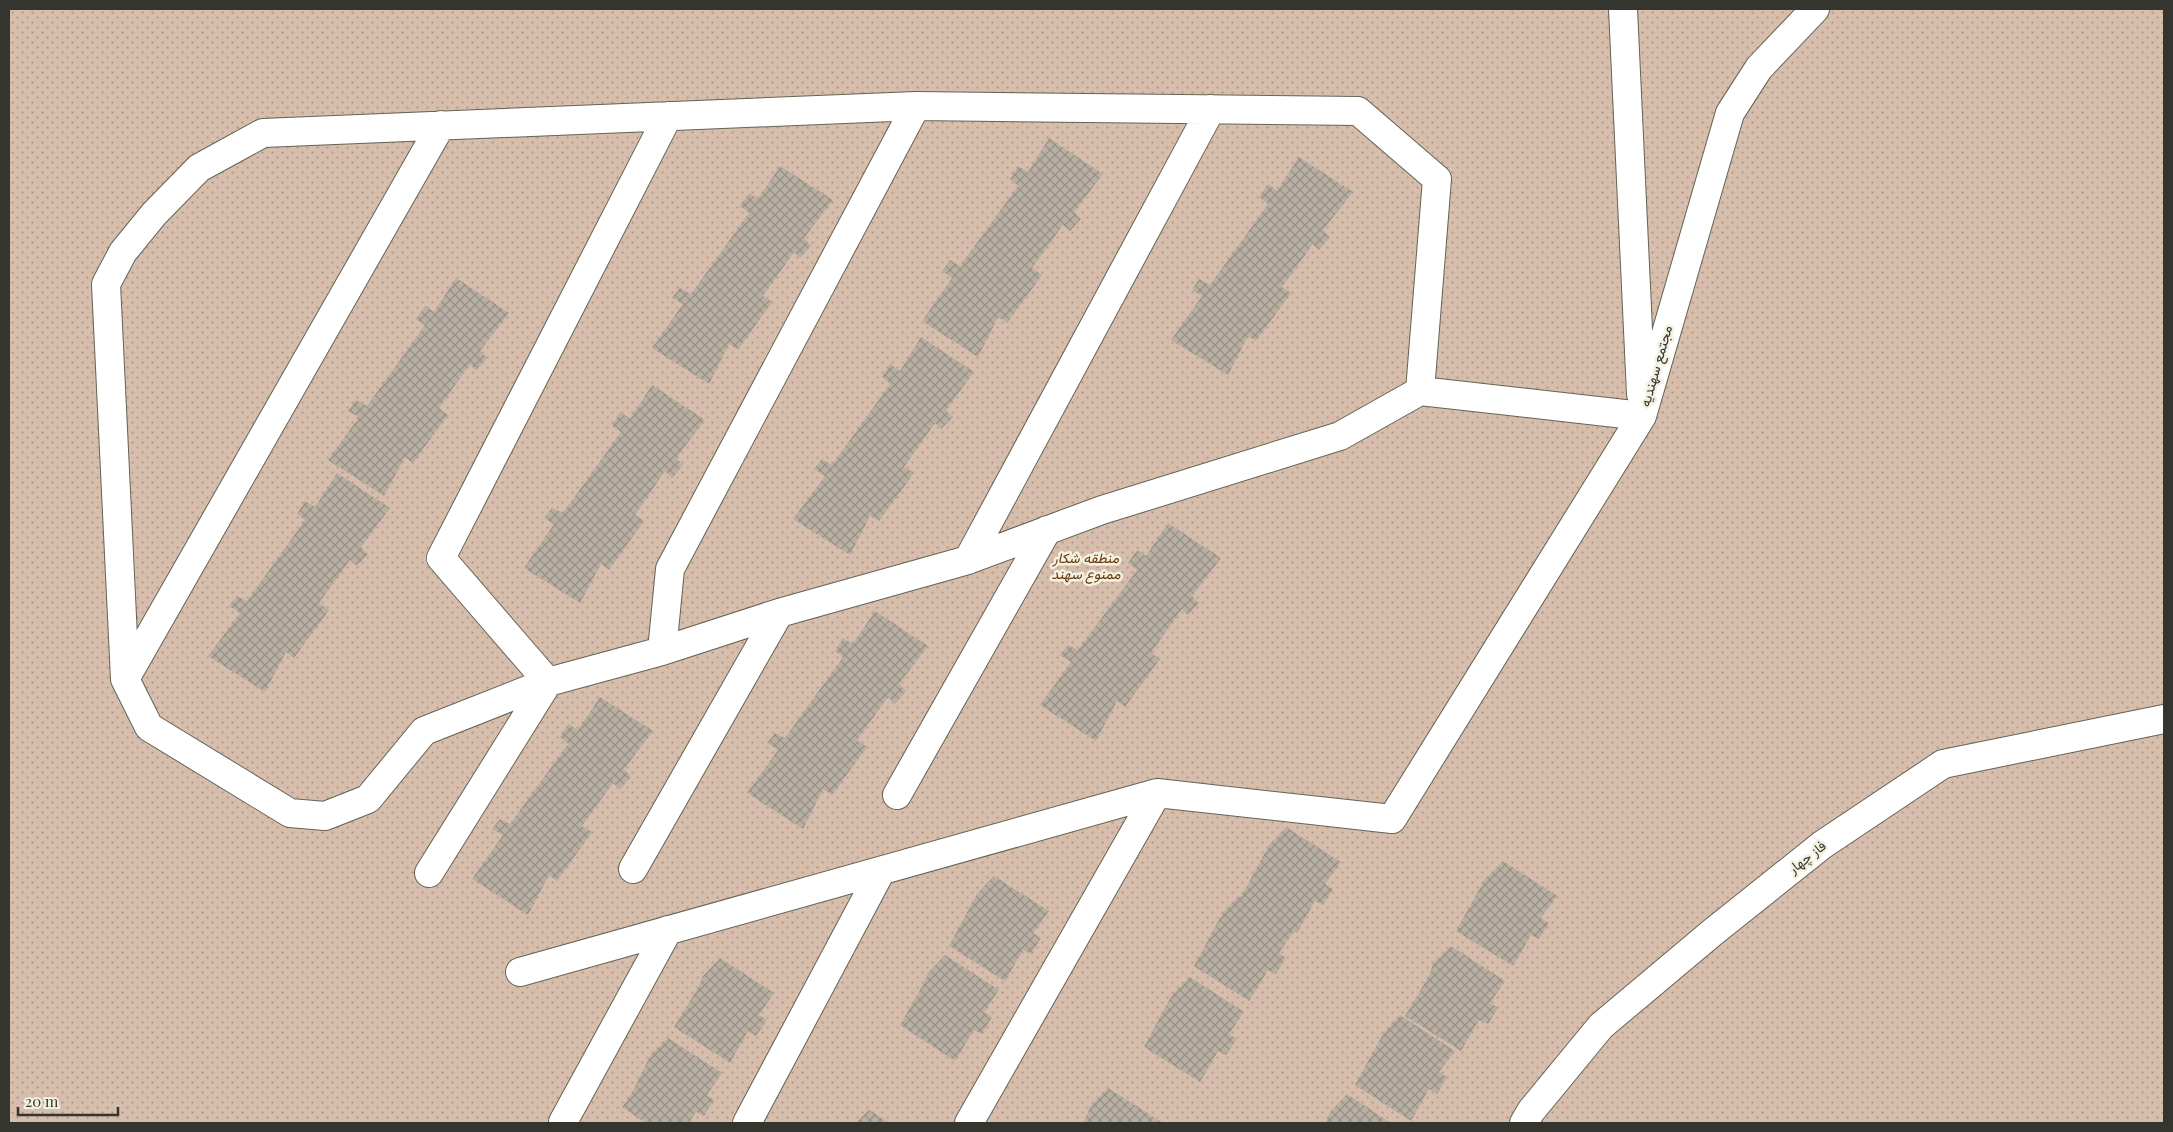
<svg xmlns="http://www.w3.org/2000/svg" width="2173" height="1132" viewBox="0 0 2173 1132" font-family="'Playfair Display',Vazirmatn,serif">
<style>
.green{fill:url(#green-dots)}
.building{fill:url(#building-cross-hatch)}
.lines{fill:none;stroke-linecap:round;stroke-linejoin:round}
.minor-casing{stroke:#646355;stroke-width:30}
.minor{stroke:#fff;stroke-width:28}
.labels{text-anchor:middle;stroke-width:5;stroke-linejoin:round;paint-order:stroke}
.street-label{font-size:14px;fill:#35352f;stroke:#f3f2e2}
.park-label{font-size:14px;font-style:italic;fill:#653508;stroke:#f3f2e2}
</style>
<defs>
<pattern id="green-dots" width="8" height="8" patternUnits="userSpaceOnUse" patternTransform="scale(1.25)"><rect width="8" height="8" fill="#d7bdab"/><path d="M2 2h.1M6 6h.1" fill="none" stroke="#af9a8c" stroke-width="1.8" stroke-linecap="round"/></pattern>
<pattern id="building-cross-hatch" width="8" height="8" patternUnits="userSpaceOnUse" patternTransform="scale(1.25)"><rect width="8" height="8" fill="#b9b0a3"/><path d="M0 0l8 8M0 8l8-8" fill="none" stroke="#979085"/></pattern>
</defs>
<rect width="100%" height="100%" fill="#e6e5d5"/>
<path class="green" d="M 9,9 L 2164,9 L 2164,1123 L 9,1123 Z"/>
<path class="building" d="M 1049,138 L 1103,174 L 1074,212 L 1081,219 L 1070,231 L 1063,225 L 1032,268 L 1042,275 L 1007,323 L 998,317 L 978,357 L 922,321 L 952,278 L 942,271 L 950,260 L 960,266 L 1018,186 L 1010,179 L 1018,166 L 1028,172 Z
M 1299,157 L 1353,192 L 1323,230 L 1330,237 L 1319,250 L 1313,244 L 1282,287 L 1291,293 L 1256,341 L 1248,336 L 1228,375 L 1171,340 L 1202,296 L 1192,290 L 1199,279 L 1210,285 L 1268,204 L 1259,197 L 1268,184 L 1277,191 Z
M 780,166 L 833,200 L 804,238 L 811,246 L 800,258 L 794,252 L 763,296 L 772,302 L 738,350 L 729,344 L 709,384 L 652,348 L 683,304 L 672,298 L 680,288 L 691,294 L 749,213 L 740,206 L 749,193 L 758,199 Z
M 456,278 L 509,313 L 480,351 L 487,358 L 476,371 L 470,364 L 439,408 L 448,415 L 413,463 L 405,457 L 384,496 L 328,460 L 359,417 L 348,411 L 356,400 L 367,406 L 425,325 L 416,319 L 425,306 L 434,312 Z
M 921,337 L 974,372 L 946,410 L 953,417 L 941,429 L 935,423 L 904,467 L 914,473 L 879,521 L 870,516 L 850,555 L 793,519 L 825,476 L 814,469 L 822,459 L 832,465 L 890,384 L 882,377 L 890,364 L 900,371 Z
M 652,385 L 705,420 L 676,458 L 683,465 L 672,478 L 665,471 L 635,515 L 644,521 L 609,570 L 601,564 L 580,603 L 524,568 L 554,524 L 544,518 L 552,508 L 563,513 L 621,432 L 612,426 L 620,412 L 630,419 Z
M 337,473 L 390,508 L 361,547 L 368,554 L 357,566 L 350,560 L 319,603 L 329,610 L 294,658 L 286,652 L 265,692 L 208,656 L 240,613 L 229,606 L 237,596 L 247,601 L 305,520 L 297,514 L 305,501 L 315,507 Z
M 1168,523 L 1221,558 L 1192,596 L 1199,603 L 1188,615 L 1182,609 L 1151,653 L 1160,659 L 1125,707 L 1117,701 L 1096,741 L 1040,705 L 1071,662 L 1060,655 L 1068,645 L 1078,650 L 1137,570 L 1128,563 L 1137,550 L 1146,556 Z
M 875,611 L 928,646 L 899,684 L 906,691 L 895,704 L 888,697 L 857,740 L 867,747 L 832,795 L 823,789 L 803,829 L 747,793 L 778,750 L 767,743 L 775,733 L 785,738 L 843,657 L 835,651 L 843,638 L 853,644 Z
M 600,697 L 653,731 L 624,769 L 631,777 L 620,789 L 613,783 L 582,826 L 592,832 L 557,881 L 549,875 L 528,915 L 472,879 L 503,835 L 492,829 L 500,819 L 510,824 L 568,744 L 560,737 L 568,724 L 578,730 Z
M 1286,827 L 1341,862 L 1325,884 L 1333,889 L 1323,905 L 1315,901 L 1297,933 L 1294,931 L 1279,953 L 1286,958 L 1276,974 L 1268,970 L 1249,1001 L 1194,966 L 1222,914 L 1239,896 L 1241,897 L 1269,845 Z
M 1503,861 L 1557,896 L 1541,918 L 1549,923 L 1539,939 L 1531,935 L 1513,966 L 1456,931 L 1485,879 Z
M 994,876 L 1049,911 L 1033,933 L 1041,938 L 1031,954 L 1023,950 L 1005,981 L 949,946 L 977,894 Z
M 1451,946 L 1505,981 L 1490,1003 L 1498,1008 L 1488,1024 L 1479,1020 L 1461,1051 L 1405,1016 L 1430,974 L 1433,964 Z
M 945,955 L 999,990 L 984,1012 L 992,1017 L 982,1034 L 974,1030 L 955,1061 L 900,1025 L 924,983 L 928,973 Z
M 720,958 L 774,993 L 759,1015 L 767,1020 L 756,1036 L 748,1031 L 730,1063 L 674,1027 L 699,986 L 703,976 Z
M 1190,977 L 1244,1012 L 1229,1034 L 1237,1039 L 1226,1055 L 1218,1051 L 1200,1082 L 1144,1047 L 1172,995 Z
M 1400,1015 L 1455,1051 L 1439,1072 L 1447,1077 L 1437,1094 L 1429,1089 L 1411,1121 L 1355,1085 L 1383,1034 Z
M 668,1038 L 722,1073 L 707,1095 L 714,1100 L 704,1116 L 696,1112 L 689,1123 L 646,1123 L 622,1107 L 632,1093 L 650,1056 Z
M 1108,1088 L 1163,1123 L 1083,1123 L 1091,1106 Z
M 1347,1094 L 1391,1123 L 1325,1123 L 1330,1112 Z
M 869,1110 L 890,1123 L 856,1123 Z"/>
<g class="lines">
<g class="minor-casing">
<path id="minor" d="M 1623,9 L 1641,394
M 1420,391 L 1437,179 L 1358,111 L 916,106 L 263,133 L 199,168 L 154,214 L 123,252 L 106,284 L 125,679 L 149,727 L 290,813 L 325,816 L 368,799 L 424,731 L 548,682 L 662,651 L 779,613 L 968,560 L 1102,510 L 1340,436 L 1420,391 L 1642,416
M 968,560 L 1211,109
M 662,651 L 670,569 L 916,106
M 125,679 L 441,125
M 897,795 L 1047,530
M 633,869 L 779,613
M 429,873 L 548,682 L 441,558 L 668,116
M 520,972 L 1157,793 L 1392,819 L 1642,416 L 1730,113 L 1759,68 L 1815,9
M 563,1122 L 668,930
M 747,1123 L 881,871
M 969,1123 L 1157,793
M 1524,1123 L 1531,1111 L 1601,1026 L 1713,932 L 1822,845 L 1943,764 L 2164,719"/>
</g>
<use href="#minor" class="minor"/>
</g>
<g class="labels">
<g class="street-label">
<text transform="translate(1656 366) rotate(-74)" y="5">مجتمع سهندیه</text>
<text transform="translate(1807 857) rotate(-38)" y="5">فاز چهار</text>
</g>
<g class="park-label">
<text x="1086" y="563">منطقه شکار<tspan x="1086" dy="16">ممنوع سهند</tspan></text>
</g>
</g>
<rect width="2173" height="1132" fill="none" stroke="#35352f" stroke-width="20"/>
<path d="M18 1107v8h100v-8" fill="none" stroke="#35352f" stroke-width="2.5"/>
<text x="25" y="1107" font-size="15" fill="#35352f" stroke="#f3f2e2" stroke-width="4" paint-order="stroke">20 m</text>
</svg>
